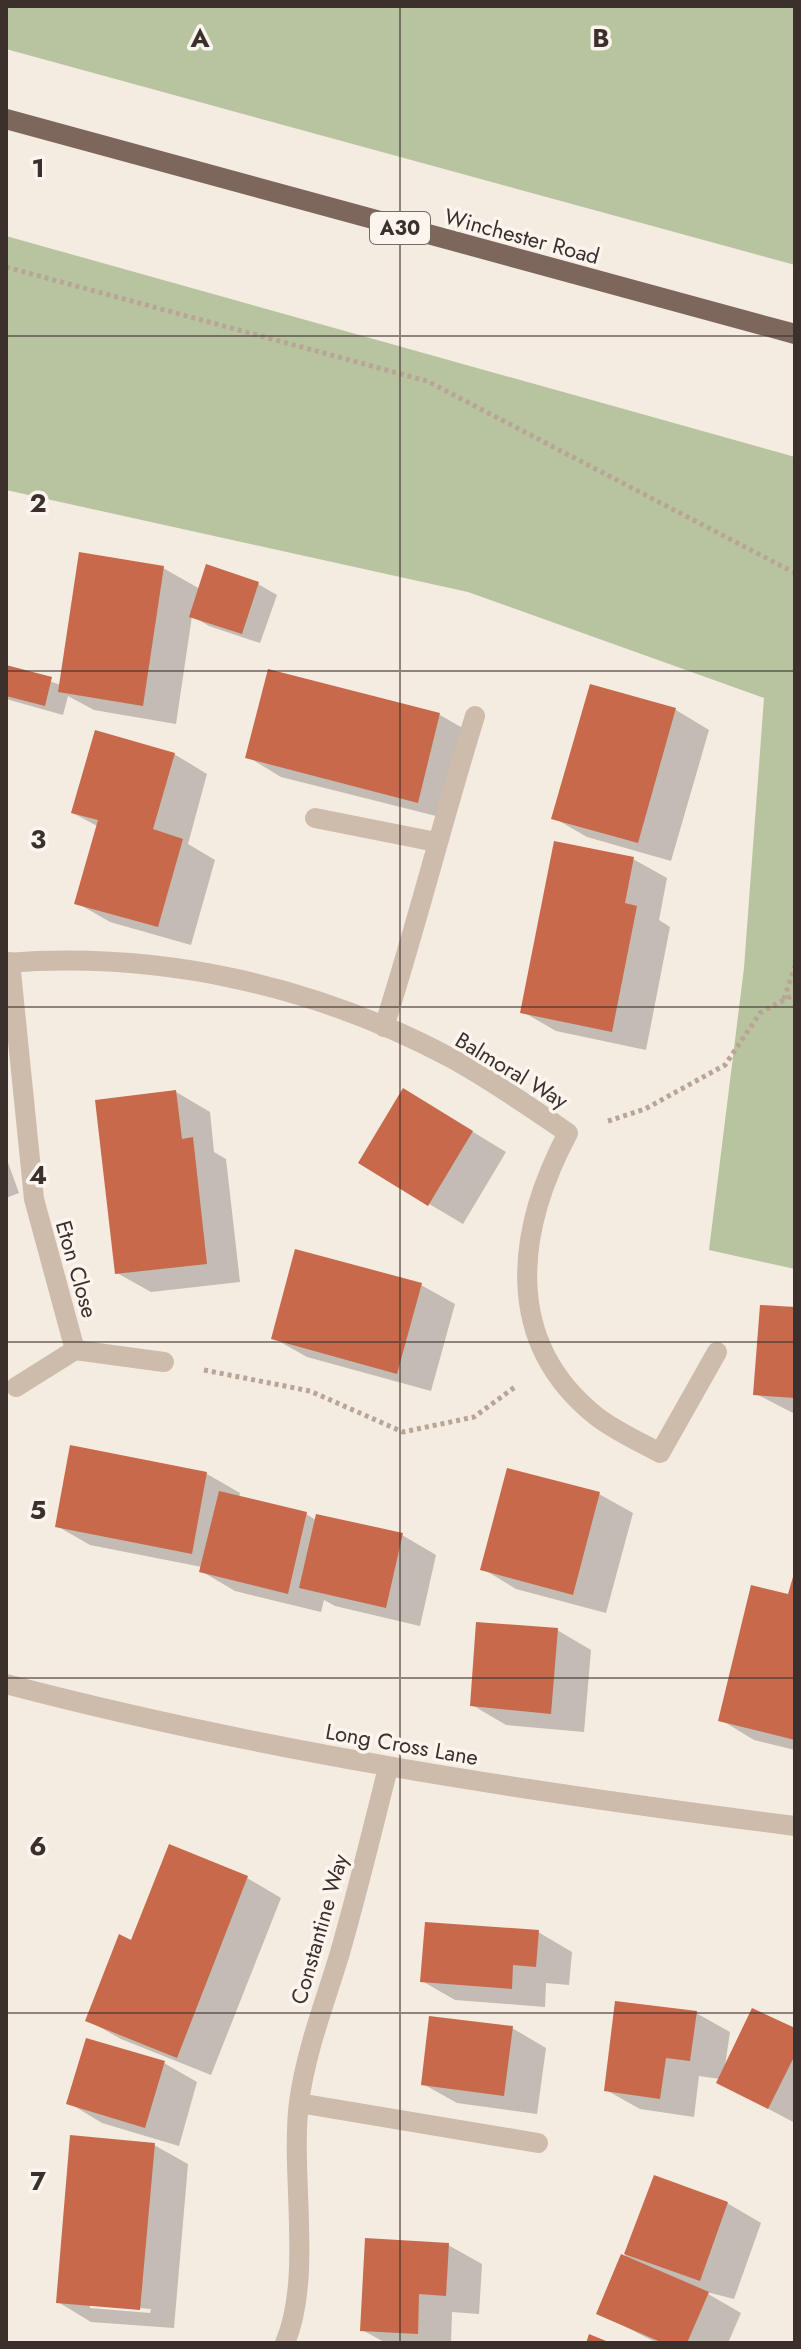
<svg xmlns="http://www.w3.org/2000/svg" width="801" height="2349" viewBox="0 0 801 2349" font-family="Jost,sans-serif">
<style>
.green{fill:#b8c4a0}
.shadow{fill:#0003;fill-rule:evenodd}
.building{fill:#c8694b}
.lines{fill:none;stroke-linecap:round;stroke-linejoin:round}
.path{stroke:#b9a596;stroke-width:5;stroke-dasharray:4 4;stroke-linecap:butt}
.minor{stroke:#cdbbac;stroke-width:20}
.major{stroke:#7d675c;stroke-width:20}
.grid{fill:none;stroke:#3b302b;stroke-width:2;stroke-opacity:0.55}
.labels{text-anchor:middle;stroke-width:7;stroke-linejoin:round;paint-order:stroke}
.shield{fill:#fbf5ee;stroke:#756b66;stroke-width:2}
.shield-label{font-size:20px;font-weight:bold;fill:#3b302b}
.street-label{font-size:22px;fill:#3b302b;stroke:#fbf5ee}
.grid-label{font-size:26px;text-anchor:middle;font-weight:bold;fill:#3b302b;stroke:#fbf5ee;stroke-width:7;stroke-linejoin:round;paint-order:stroke}
</style>
<rect width="100%" height="100%" fill="#f4ebe1"/>
<path class="green" d="M 6,6 L 795,6 L 795,265 L 6,49 Z
M 6,236 L 795,457 L 795,1269 L 709,1250 L 744,968 L 764,698 L 468,592 L 6,490 Z"/>
<path class="shadow" d="M 207,567 L 258,584 L 277,595 L 260,643 L 209,626 L 192,616 L 176,724 L 94,710 L 68,696 L 63,715 L 6,699 L 6,667 L 61,685 L 163,568 L 200,589 Z
M 591,686 L 676,710 L 709,730 L 671,861 L 587,837 L 554,818 Z
M 440,715 L 473,734 L 452,820 L 281,777 L 248,757 Z
M 174,754 L 207,774 L 188,844 L 215,860 L 191,945 L 110,922 L 77,903 L 99,827 L 73,813 Z
M 633,859 L 667,878 L 659,920 L 670,927 L 646,1050 L 556,1031 L 523,1012 Z
M 176,1092 L 210,1112 L 214,1152 L 226,1159 L 240,1282 L 151,1292 L 117,1273 Z
M 437,1110 L 506,1152 L 463,1224 L 360,1163 Z
M 6,1157 L 19,1193 L 6,1198 Z
M 421,1285 L 455,1304 L 431,1391 L 307,1357 L 273,1338 Z
M 795,1309 L 795,1414 L 756,1394 Z
M 207,1474 L 240,1493 L 239,1498 L 306,1514 L 316,1520 L 317,1516 L 402,1535 L 436,1555 L 420,1626 L 335,1606 L 324,1600 L 321,1612 L 235,1591 L 201,1571 L 202,1567 L 90,1545 L 57,1526 Z
M 599,1494 L 633,1513 L 606,1613 L 516,1589 L 483,1569 Z
M 795,1573 L 795,1750 L 754,1740 L 721,1720 L 790,1597 Z
M 557,1630 L 591,1650 L 584,1732 L 506,1725 L 472,1705 Z
M 170,1847 L 247,1878 L 281,1898 L 211,2075 L 121,2039 L 87,2020 L 132,1942 Z
M 538,1932 L 572,1952 L 569,1985 L 546,1983 L 545,2007 L 455,2000 L 422,1981 Z
M 696,2013 L 730,2032 L 725,2066 L 795,2031 L 795,2123 L 718,2082 L 720,2079 L 699,2076 L 694,2117 L 640,2109 L 606,2090 Z
M 512,2028 L 546,2048 L 537,2114 L 457,2103 L 423,2084 Z
M 164,2063 L 197,2082 L 179,2146 L 102,2123 L 69,2103 Z
M 154,2145 L 188,2164 L 174,2328 L 91,2322 L 58,2302 ZM 90,2304 L 151,2309 L 150,2313 L 90,2308 Z
M 655,2177 L 727,2203 L 761,2223 L 734,2299 L 703,2291 L 741,2313 L 728,2343 L 657,2343 L 599,2313 L 625,2256 Z
M 448,2245 L 482,2264 L 479,2314 L 452,2312 L 451,2343 L 386,2343 L 362,2330 Z"/>
<path class="building" d="M 79,552 L 164,566 L 143,706 L 58,692 Z
M 206,564 L 259,582 L 242,634 L 189,617 Z
M 6,665 L 52,677 L 45,706 L 6,696 Z
M 268,669 L 440,713 L 418,803 L 245,758 Z
M 590,684 L 676,708 L 638,843 L 551,819 Z
M 95,730 L 175,753 L 153,829 L 183,839 L 158,927 L 74,904 L 98,820 L 71,813 Z
M 554,841 L 634,857 L 625,903 L 637,906 L 612,1032 L 520,1013 Z
M 403,1088 L 473,1131 L 428,1206 L 358,1163 Z
M 176,1090 L 182,1139 L 193,1137 L 207,1264 L 115,1274 L 95,1100 Z
M 295,1249 L 422,1283 L 397,1374 L 271,1339 Z
M 760,1305 L 795,1307 L 795,1398 L 753,1395 Z
M 70,1445 L 207,1472 L 192,1554 L 55,1527 Z
M 507,1468 L 600,1492 L 573,1595 L 480,1570 Z
M 219,1491 L 307,1512 L 288,1594 L 199,1572 Z
M 316,1514 L 403,1533 L 386,1608 L 299,1588 Z
M 795,1570 L 795,1740 L 718,1721 L 751,1585 L 788,1594 Z
M 476,1622 L 558,1628 L 551,1714 L 470,1706 Z
M 169,1844 L 248,1876 L 177,2058 L 85,2021 L 119,1934 L 131,1940 Z
M 425,1922 L 539,1930 L 536,1967 L 513,1965 L 512,1989 L 420,1982 Z
M 615,2001 L 697,2011 L 690,2061 L 666,2058 L 660,2099 L 604,2091 Z
M 752,2008 L 795,2028 L 795,2055 L 768,2109 L 716,2083 Z
M 429,2016 L 513,2026 L 504,2096 L 421,2085 Z
M 86,2038 L 165,2061 L 145,2128 L 66,2104 Z
M 70,2135 L 155,2143 L 140,2310 L 56,2303 Z
M 654,2175 L 728,2202 L 700,2281 L 624,2254 Z
M 365,2238 L 449,2243 L 446,2296 L 419,2294 L 418,2334 L 360,2331 Z
M 621,2254 L 709,2292 L 687,2343 L 663,2343 L 596,2314 Z
M 589,2334 L 611,2343 L 586,2343 Z"/>
<g class="lines">
<path class="path" d="M 6,267 L 427,381 L 795,573
M 784,999 L 795,966
M 608,1121 L 645,1109 L 725,1065 L 760,1013 L 795,994
M 204,1370 L 310,1391 L 403,1432 L 474,1417 L 515,1387"/>
<path class="minor" d="M 315,818 L 436,842
M 10,962 L 34,1199 L 75,1350
M 6,963 C 160,951 314,985 451,1058 C 491,1080 530,1107 568,1133 C 517,1229 501,1340 596,1416 C 615,1431 640,1442 660,1453 L 717,1352
M 384,1027 C 417,924 443,819 475,716
M 16,1387 L 75,1350 L 164,1362
M 6,1684 C 265,1752 529,1792 795,1826
M 299,2103 L 538,2143
M 285,2343 C 313,2277 290,2175 299,2102 C 306,2051 324,2005 339,1956 C 357,1894 372,1831 388,1768"/>
<path class="major" d="M 6,119 L 795,334"/>
</g>
<path class="grid" d="M 400,6 L 400,2343M 6,336 L 795,336M 6,671 L 795,671M 6,1007 L 795,1007M 6,1342 L 795,1342M 6,1678 L 795,1678M 6,2013 L 795,2013"/>
<g class="labels">
<rect class="shield" x="370" y="212" width="60" height="32" rx="6"/>
<g class="shield-label">
<text x="400" y="235">A30</text>
</g>
<g class="street-label">
<text transform="translate(522 236) rotate(15)" y="8">Winchester Road</text>
<text transform="translate(512 1070) rotate(31)" y="8">Balmoral Way</text>
<text transform="translate(77 1269) rotate(74)" y="8">Eton Close</text>
<text transform="translate(402 1744) rotate(10)" y="8">Long Cross Lane</text>
<text transform="translate(319 1929) rotate(-74)" y="8">Constantine Way</text>
</g>
</g>
<g class="grid-label">
<text x="200" y="47">A</text>
<text x="601" y="47">B</text>
<text x="38" y="177">1</text>
<text x="38" y="512">2</text>
<text x="38" y="848">3</text>
<text x="38" y="1184">4</text>
<text x="38" y="1519">5</text>
<text x="38" y="1855">6</text>
<text x="38" y="2190">7</text>
</g>
<rect width="801" height="2349" fill="none" stroke="#3b302b" stroke-width="16"/>
</svg>
